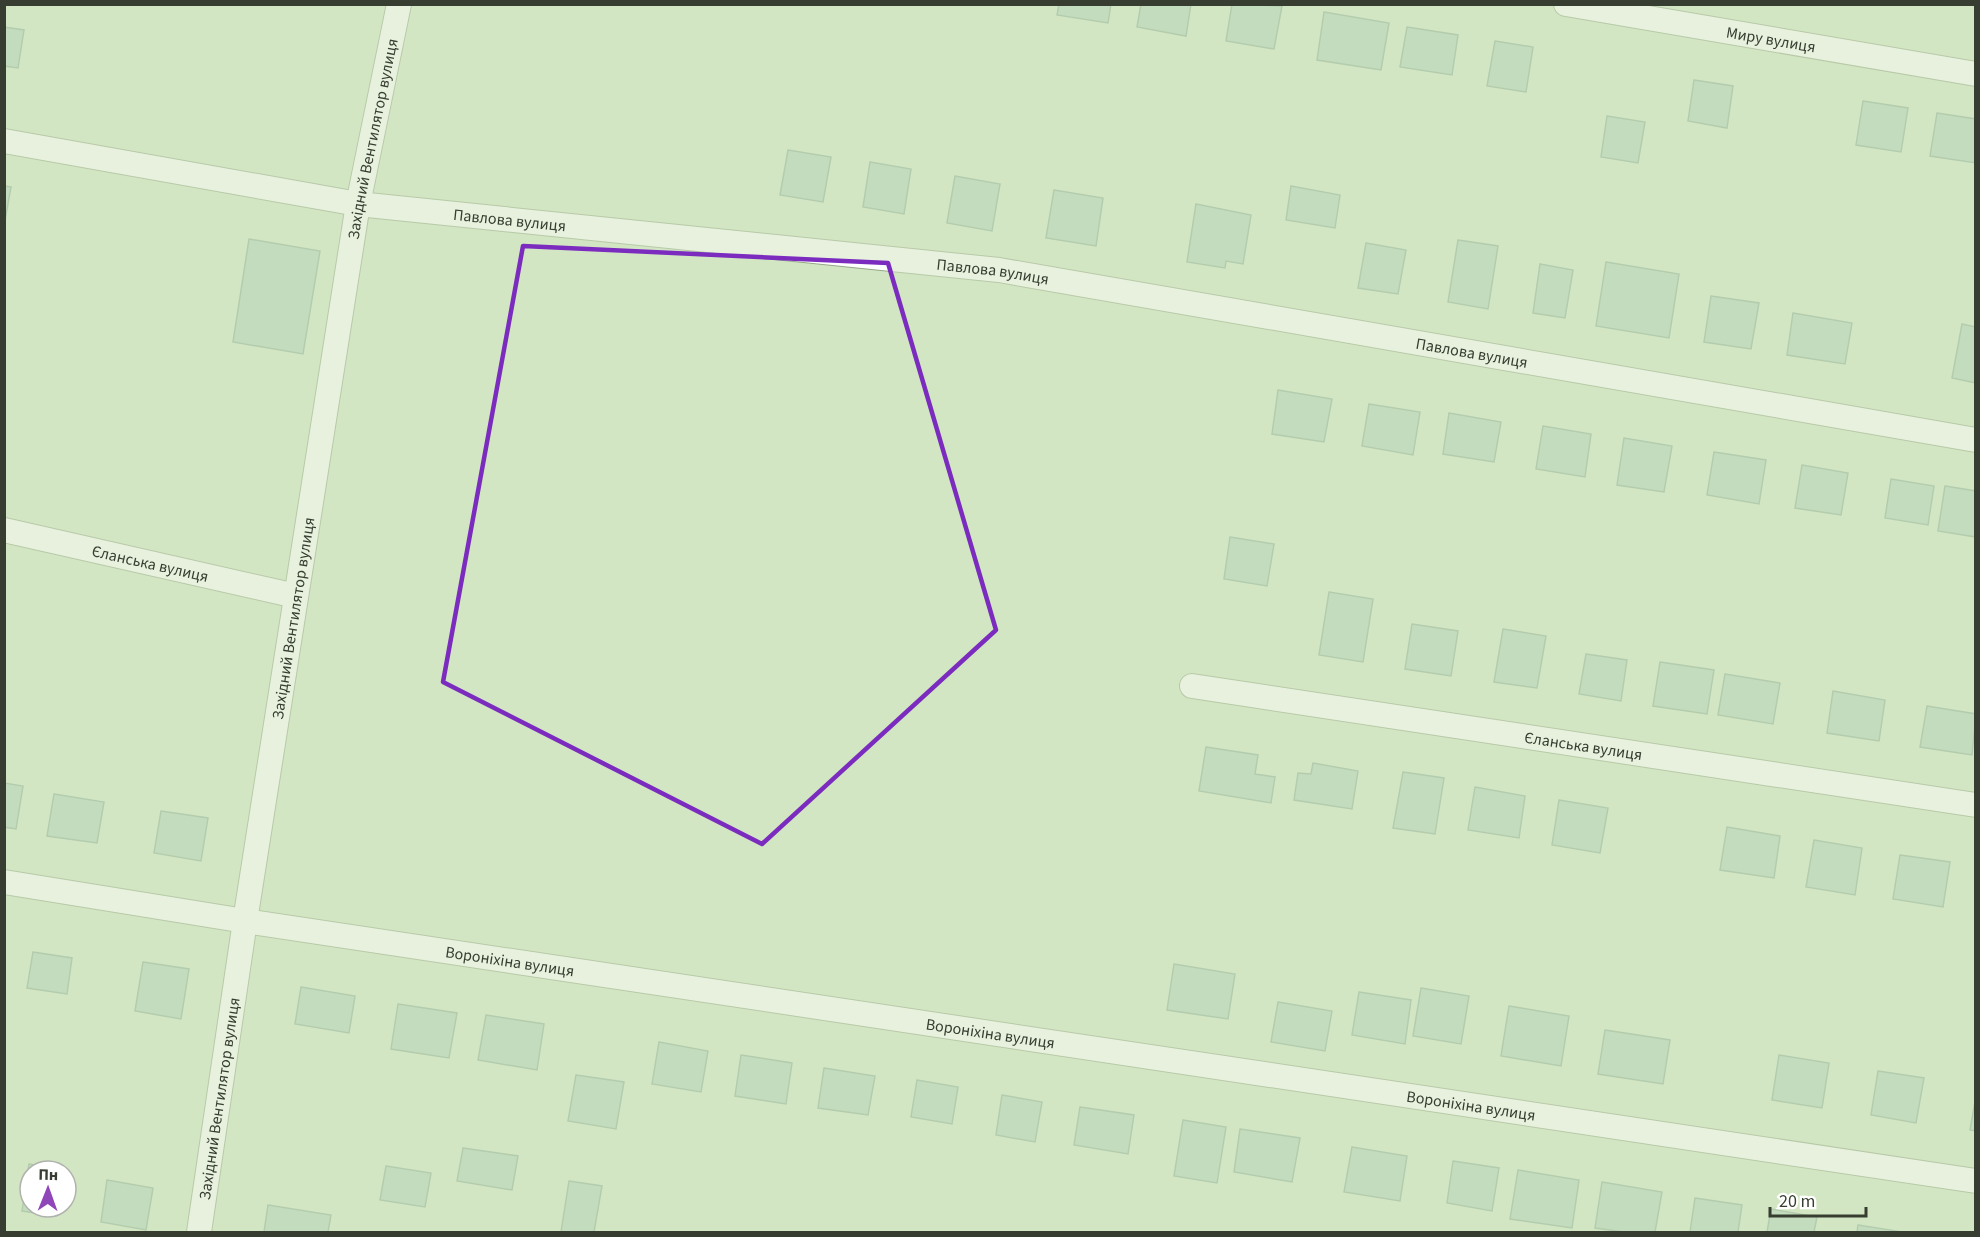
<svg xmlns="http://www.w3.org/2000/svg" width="1980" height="1237" viewBox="0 0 1980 1237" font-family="'Source Sans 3',sans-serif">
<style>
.building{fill:#b0d1b7;stroke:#8dae94;stroke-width:1.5}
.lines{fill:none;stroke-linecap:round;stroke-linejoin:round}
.street-casing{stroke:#96a887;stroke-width:26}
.street{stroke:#fff;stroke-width:24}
.marked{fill:none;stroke:#7b2cbf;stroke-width:4.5;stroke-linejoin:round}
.labels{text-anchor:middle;stroke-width:4.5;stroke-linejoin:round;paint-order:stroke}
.street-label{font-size:16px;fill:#373e31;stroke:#fff}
</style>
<rect width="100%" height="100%" fill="#d3e6c3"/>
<path class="building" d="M 1059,4 L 1111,4 L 1108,23 L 1057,15 Z
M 1141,4 L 1191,4 L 1186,36 L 1137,27 Z
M 1232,4 L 1282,6 L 1274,49 L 1226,41 Z
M 1324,12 L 1389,23 L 1381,70 L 1317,60 Z
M 4,27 L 24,30 L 18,68 L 4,66 Z
M 1407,27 L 1458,35 L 1452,75 L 1400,67 Z
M 1495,41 L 1533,47 L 1526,92 L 1487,86 Z
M 1694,80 L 1733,86 L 1727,128 L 1688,121 Z
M 1863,101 L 1908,108 L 1901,152 L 1856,145 Z
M 1937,113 L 1976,119 L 1976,163 L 1930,156 Z
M 1607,116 L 1645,122 L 1638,163 L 1601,157 Z
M 788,150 L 831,157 L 823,202 L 780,195 Z
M 870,162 L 911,169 L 904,214 L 863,207 Z
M 955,176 L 1000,184 L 992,231 L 947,223 Z
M 4,186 L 11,187 L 4,226 Z
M 1291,186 L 1340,195 L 1335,228 L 1286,220 Z
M 1054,190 L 1103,198 L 1096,246 L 1046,238 Z
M 1196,204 L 1251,215 L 1243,264 L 1226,261 L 1225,268 L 1187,262 Z
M 249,239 L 320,251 L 303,354 L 233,342 Z
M 1458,240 L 1498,246 L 1488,309 L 1448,302 Z
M 1366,243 L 1406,250 L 1398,294 L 1358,288 Z
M 1606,262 L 1679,274 L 1669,338 L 1596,326 Z
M 1540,264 L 1573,270 L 1565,318 L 1533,313 Z
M 1711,296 L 1759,303 L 1751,349 L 1704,342 Z
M 1793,313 L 1852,323 L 1845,364 L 1787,355 Z
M 1962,324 L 1976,327 L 1976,383 L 1952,378 Z
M 1278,390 L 1332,399 L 1324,442 L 1272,434 Z
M 1369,404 L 1420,412 L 1413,455 L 1362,446 Z
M 1449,413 L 1501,422 L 1494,462 L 1443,454 Z
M 1543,426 L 1591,434 L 1585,477 L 1536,469 Z
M 1624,438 L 1672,446 L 1664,492 L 1617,485 Z
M 1714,452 L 1766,460 L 1759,504 L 1707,495 Z
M 1802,465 L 1848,473 L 1841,515 L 1795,508 Z
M 1891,479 L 1934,486 L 1928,525 L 1885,518 Z
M 1945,486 L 1976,491 L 1976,537 L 1938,531 Z
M 1230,537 L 1274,544 L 1267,586 L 1224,579 Z
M 1329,592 L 1373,599 L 1363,662 L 1319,655 Z
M 1412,624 L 1458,631 L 1451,676 L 1405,669 Z
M 1503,629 L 1546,636 L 1537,688 L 1494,682 Z
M 1586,654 L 1627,660 L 1621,701 L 1579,694 Z
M 1660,662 L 1714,670 L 1707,714 L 1653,706 Z
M 1725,674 L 1780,683 L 1773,724 L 1718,715 Z
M 1833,691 L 1885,700 L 1879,741 L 1827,733 Z
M 1927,706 L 1976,714 L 1972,755 L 1920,747 Z
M 1206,747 L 1258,755 L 1255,774 L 1275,777 L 1271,803 L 1199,791 Z
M 1313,763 L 1358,771 L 1352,809 L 1294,800 L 1298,773 L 1311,774 Z
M 1403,772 L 1444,778 L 1435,834 L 1393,828 Z
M 4,783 L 23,786 L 16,829 L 4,827 Z
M 1475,787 L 1525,796 L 1519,838 L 1468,830 Z
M 54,794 L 104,802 L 97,843 L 47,836 Z
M 1559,800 L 1608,808 L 1600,853 L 1552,845 Z
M 161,811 L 208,818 L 201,861 L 154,853 Z
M 1727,827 L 1780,836 L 1774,878 L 1720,870 Z
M 1814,840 L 1862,848 L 1855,895 L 1806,887 Z
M 1900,855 L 1950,862 L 1943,907 L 1893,899 Z
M 33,952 L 72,958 L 67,994 L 27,988 Z
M 143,962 L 189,969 L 181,1019 L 135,1011 Z
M 1174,964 L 1235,974 L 1228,1019 L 1167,1010 Z
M 301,987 L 355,996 L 349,1033 L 295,1024 Z
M 1421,988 L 1469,996 L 1461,1044 L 1413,1036 Z
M 1359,992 L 1411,1000 L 1405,1044 L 1352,1035 Z
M 1278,1002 L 1332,1011 L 1325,1051 L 1271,1042 Z
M 398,1004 L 457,1013 L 449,1058 L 391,1049 Z
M 1509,1006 L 1569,1016 L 1561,1066 L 1501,1056 Z
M 486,1015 L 544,1024 L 537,1070 L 478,1060 Z
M 1605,1030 L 1670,1040 L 1663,1084 L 1598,1074 Z
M 659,1042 L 708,1051 L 701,1092 L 652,1084 Z
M 741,1055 L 792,1063 L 786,1104 L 735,1096 Z
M 1779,1055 L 1829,1063 L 1822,1108 L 1772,1100 Z
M 824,1068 L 875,1076 L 868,1115 L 818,1108 Z
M 1878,1071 L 1924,1078 L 1916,1123 L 1871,1115 Z
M 576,1075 L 624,1082 L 616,1129 L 568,1121 Z
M 917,1080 L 958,1087 L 952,1124 L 911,1117 Z
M 1002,1095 L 1042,1102 L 1035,1142 L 996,1135 Z
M 1976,1096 L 1976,1131 L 1970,1130 Z
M 1080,1107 L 1134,1115 L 1128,1154 L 1074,1145 Z
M 1183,1120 L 1226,1127 L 1217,1183 L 1174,1176 Z
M 1240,1129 L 1300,1138 L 1292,1182 L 1234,1172 Z
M 1352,1147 L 1407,1156 L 1400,1201 L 1344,1192 Z
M 463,1148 L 518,1156 L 512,1190 L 457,1181 Z
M 1453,1161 L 1499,1168 L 1492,1211 L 1447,1203 Z
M 29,1164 L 63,1170 L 30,1171 L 30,1207 L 57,1207 L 56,1216 L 22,1211 Z
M 386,1166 L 431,1173 L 425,1207 L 380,1200 Z
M 1518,1170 L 1579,1180 L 1572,1228 L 1510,1219 Z
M 107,1180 L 153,1188 L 146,1230 L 101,1222 Z
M 569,1181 L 602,1186 L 594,1232 L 561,1232 Z
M 1602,1182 L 1662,1192 L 1655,1232 L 1624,1232 L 1595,1228 Z
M 1695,1198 L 1742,1205 L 1738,1232 L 1690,1232 Z
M 268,1205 L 331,1215 L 328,1232 L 264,1232 Z
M 1771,1209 L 1817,1217 L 1814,1232 L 1767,1232 Z
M 1858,1225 L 1902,1232 L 1857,1232 Z"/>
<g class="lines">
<g class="street-casing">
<g id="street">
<path id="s1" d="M 1566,4 L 1976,74"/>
<path id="s2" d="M 4,141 L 358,204 L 999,270 L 1976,440"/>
<path id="s3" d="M 4,530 L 296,596"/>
<path id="s4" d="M 1192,686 L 1976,805"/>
<path id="s5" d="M 4,882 L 245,921 L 1976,1181"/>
<path id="s6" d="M 199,1232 L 245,921 L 358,204 L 399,4"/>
</g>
</g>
<use href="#street" class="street"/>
</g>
<path d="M0 0H1980V1237H0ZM 523,246 L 888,263 L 996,630 L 762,844 L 443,682 Z" fill="#d3e6c3" fill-opacity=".55" fill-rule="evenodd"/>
<path class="marked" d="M 523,246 L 888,263 L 996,630 L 762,844 L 443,682 Z"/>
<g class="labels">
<g class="street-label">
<text dy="6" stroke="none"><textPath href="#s1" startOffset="208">Миру вулиця</textPath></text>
<text dy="6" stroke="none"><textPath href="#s6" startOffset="1107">Західний Вентилятор вулиця</textPath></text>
<text dy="6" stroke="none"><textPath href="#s2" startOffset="512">Павлова вулиця</textPath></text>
<text dy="6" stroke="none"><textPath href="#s2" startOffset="998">Павлова вулиця</textPath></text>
<text dy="6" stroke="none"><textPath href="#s2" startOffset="1484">Павлова вулиця</textPath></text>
<text dy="6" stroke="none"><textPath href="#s3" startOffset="150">Єланська вулиця</textPath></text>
<text dy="6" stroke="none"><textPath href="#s6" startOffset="621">Західний Вентилятор вулиця</textPath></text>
<text dy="6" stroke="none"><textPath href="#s4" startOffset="396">Єланська вулиця</textPath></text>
<text dy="6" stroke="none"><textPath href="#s5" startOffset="512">Вороніхіна вулиця</textPath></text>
<text dy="6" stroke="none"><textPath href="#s5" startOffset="998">Вороніхіна вулиця</textPath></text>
<text dy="6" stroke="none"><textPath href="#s6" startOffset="135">Західний Вентилятор вулиця</textPath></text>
<text dy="6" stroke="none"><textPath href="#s5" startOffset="1484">Вороніхіна вулиця</textPath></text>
</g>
</g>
<rect width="1980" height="1237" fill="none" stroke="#373e31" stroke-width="12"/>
<g transform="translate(48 1189) rotate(1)"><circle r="28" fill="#ffffff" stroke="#afb2ad" stroke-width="1.5"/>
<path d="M0-4.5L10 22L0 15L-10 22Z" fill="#8f46b9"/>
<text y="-9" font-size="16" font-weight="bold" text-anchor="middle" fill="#373e31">Пн</text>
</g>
<path d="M1770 1207v9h96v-9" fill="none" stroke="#373e31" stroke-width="3"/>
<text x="1779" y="1207" font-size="18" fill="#373e31" stroke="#ffffff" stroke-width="4.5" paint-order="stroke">20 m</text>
</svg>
